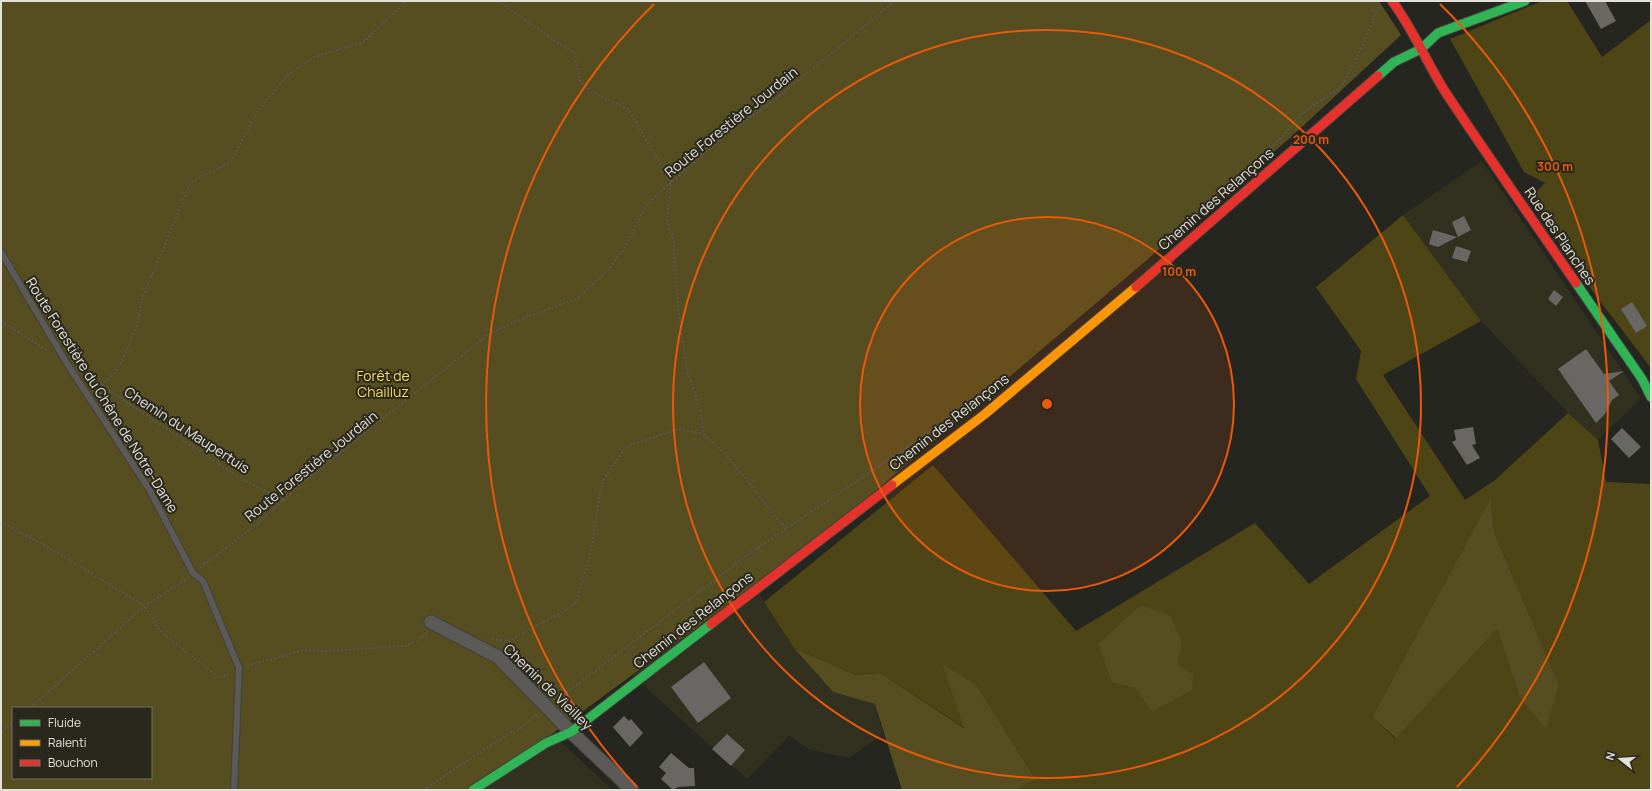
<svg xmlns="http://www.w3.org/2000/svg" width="1652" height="791" viewBox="0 0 1652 791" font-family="Manrope,sans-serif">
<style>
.built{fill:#32301e}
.green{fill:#4d4516;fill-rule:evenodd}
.forest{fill:#564e20;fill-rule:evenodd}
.building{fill:#686763}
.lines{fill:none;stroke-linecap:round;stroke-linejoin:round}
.lane-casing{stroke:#41413c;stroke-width:8}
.street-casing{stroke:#41413c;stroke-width:15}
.fast-casing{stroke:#41413c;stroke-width:11}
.slow-casing{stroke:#41413c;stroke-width:11}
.jam-casing{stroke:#41413c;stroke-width:11}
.path{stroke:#585753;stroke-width:2;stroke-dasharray:2 2;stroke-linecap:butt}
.lane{stroke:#5b5a56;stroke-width:6}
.street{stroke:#5b5a56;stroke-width:13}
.fast{stroke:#30b455;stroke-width:9}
.slow{stroke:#ff9f0a;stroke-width:9}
.jam{stroke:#e5322d;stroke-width:9}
.ring{fill:none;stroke:#e8590c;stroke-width:2}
.labels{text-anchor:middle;stroke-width:4;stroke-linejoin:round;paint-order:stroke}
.street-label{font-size:14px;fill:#e3e1da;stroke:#2a281c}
.park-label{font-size:14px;fill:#f6dd5a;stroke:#2a281c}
.centre{fill:#e8590c;stroke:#2a281c;stroke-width:2}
.ring-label{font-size:12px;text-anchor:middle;font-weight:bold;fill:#e8590c;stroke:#2a281c;stroke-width:4;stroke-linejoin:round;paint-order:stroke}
</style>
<rect width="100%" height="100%" fill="#262620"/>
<path class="built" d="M 1482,161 L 1641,398 L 1598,440 L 1568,413 L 1481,321 L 1403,215 Z
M 754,586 L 794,648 L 833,692 L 875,704 L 883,734 L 849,758 L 810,750 L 789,736 L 747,779 L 632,675 Z
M 552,734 L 613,790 L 466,790 Z"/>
<path class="green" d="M 1542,1 L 1567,1 L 1602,57 L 1651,20 L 1651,368 L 1584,280 L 1530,198 L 1545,183 L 1524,172 L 1450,39 Z
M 1403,215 L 1481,321 L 1383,375 L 1465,500 L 1494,481 L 1568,413 L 1598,440 L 1606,482 L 1651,484 L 1651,790 L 1015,790 L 1034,779 L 965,728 L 880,673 L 856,675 L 794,648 L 764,602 L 933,465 L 1076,631 L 1255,523 L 1309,584 L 1430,496 L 1356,379 L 1361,351 L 1316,287 ZM 1491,499 L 1494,532 L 1559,685 L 1519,696 L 1497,629 L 1395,738 L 1372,717 Z"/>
<path class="forest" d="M 1,1 L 1379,1 L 1401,35 L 1290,138 L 832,528 L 552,734 L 466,790 L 1,790 ZM 13,708 L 151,708 L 151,778 L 13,778 Z
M 1491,498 L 1494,532 L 1559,685 L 1546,729 L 1519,696 L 1497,629 L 1396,738 L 1372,717 Z
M 1141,605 L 1171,616 L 1182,643 L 1177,664 L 1193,674 L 1192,690 L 1152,712 L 1136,688 L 1112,682 L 1098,644 Z
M 794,648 L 856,675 L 880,673 L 964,728 L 942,664 L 976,685 L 1035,779 L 1015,790 L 902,790 L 875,704 L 833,692 Z"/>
<path class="building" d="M 1585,1 L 1605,1 L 1616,21 L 1601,29 Z
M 1464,216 L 1471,230 L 1458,237 L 1452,222 Z
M 1433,230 L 1457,237 L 1438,247 L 1429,244 Z
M 1456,246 L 1471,251 L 1467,262 L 1452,258 Z
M 1554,290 L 1563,297 L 1556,306 L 1548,299 Z
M 1632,302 L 1647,326 L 1636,333 L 1621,309 Z
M 1586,349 L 1604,374 L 1624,371 L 1609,381 L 1619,395 L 1612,400 L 1605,414 L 1596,423 L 1558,369 Z
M 1473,427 L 1476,444 L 1472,445 L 1480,458 L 1467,465 L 1452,442 L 1456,440 L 1454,430 Z
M 1622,428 L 1641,447 L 1629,458 L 1611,439 Z
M 704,662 L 731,698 L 698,723 L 671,687 Z
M 624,716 L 629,721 L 631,719 L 643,733 L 630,747 L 613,727 Z
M 727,734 L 745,750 L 731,766 L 712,749 Z
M 671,753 L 689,768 L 694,768 L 695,786 L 678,787 L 673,790 L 661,779 L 666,773 L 659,767 Z"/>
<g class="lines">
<g class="lane-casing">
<path id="lane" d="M 1,252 L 66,362 L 149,489 L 193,573 L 203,581 L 239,668 L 234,790"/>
</g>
<g class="street-casing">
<path id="street" d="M 431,622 L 498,657 L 571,732 L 632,790"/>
</g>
<g class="fast-casing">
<path id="fast" d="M 1378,76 L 1394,62 L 1421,49 L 1438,33 L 1525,1
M 1576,283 L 1642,379 L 1651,397
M 473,790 L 546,743 L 571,732 L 711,624"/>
</g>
<g class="slow-casing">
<path id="slow" d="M 892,485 L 985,414 L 1136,287"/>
</g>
<g class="jam-casing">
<path id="jam" d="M 1392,1 C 1413,29 1426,61 1444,90 C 1487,155 1532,219 1576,283
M 1136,287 L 1378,76
M 711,624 L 892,485"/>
</g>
<path class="path" d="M 498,1 L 552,39 L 574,52 L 580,81 L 590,91 L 628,109 L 671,182 L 667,219 L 670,234 L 673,235 L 678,307 L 687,371 L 695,393 L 702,419 L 703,434 L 725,453 L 779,521 L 788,528
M 1247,169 L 1283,136 L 1301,114 L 1342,86 L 1364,43 L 1378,7
M 1,321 L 48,351
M 86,375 L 243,480 L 284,500
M 102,385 L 113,375 L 123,359 L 136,329 L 143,297 L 191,182 L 231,162 L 257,112 L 287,76 L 314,57 L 364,42 L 406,1
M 1,522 L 56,552 L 145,606 L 160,631 L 219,678 L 230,673
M 200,568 L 258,523 L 307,479 L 489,334 L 512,323 L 578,298 L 609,269 L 625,247 L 646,206 L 659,193 L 729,132 L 771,103 L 895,1
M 492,639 L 508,641 L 564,611 L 576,602 L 591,553 L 600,493 L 605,477 L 626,447 L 678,429 L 703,434
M 247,666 L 304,650 L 326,651 L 406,646 L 427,634
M 557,700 L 746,556 L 925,435 L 951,419
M 30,708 L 145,606 L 186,580
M 1,732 L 13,722
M 423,790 L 511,732 L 514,733 L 538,714"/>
<use href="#lane" class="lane"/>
<use href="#street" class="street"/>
<use href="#fast" class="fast"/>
<use href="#slow" class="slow"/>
<use href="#jam" class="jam"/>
</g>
<circle cx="1047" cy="404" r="187" fill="#e8590c" fill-opacity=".12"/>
<g class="ring">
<circle cx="1047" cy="404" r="187"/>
<circle cx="1047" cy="404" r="374"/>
<path d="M637 787A561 561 0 0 1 654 4M1440 4A561 561 0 0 1 1457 787"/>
</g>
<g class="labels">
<g class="street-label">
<text transform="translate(731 122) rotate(-39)" y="5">Route Forestière Jourdain</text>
<text transform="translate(1216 199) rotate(-41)" y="5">Chemin des Relançons</text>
<text transform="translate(1560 236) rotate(56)" y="5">Rue des Planches</text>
<text transform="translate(102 395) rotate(58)" y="5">Route Forestière du Chêne de Notre-Dame</text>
<text transform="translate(949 422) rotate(-38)" y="5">Chemin des Relançons</text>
<text transform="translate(187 430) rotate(33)" y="5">Chemin du Maupertuis</text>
<text transform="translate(311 466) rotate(-39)" y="5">Route Forestière Jourdain</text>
<text transform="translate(693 620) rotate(-38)" y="5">Chemin des Relançons</text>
<text transform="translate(548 687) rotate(44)" y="5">Chemin de Vieilley</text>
</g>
<g class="park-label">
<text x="383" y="381">Forêt de<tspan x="383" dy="16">Chailluz</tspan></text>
</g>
</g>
<circle cx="1047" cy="404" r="6" class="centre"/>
<g class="ring-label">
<text x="1311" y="144">200 m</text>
<text x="1555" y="171">300 m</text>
<text x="1179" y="276">100 m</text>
</g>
<rect width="1652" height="791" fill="none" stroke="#e3e1da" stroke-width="4"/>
<rect x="12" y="707" width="140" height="72" fill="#2a281c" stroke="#747268"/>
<rect x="20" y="720" width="20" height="6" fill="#30b455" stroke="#747268"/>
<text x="48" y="727" font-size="12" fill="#e3e1da">Fluide</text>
<rect x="20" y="740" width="20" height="6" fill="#ff9f0a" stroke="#747268"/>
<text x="48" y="747" font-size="12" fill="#e3e1da">Ralenti</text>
<rect x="20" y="760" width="20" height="6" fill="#e5322d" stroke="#747268"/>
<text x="48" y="767" font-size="12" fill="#e3e1da">Bouchon</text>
<g transform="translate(1620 759) rotate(287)" stroke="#2a281c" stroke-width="3" paint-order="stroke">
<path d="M0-3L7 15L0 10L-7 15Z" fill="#e3e1da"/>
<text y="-6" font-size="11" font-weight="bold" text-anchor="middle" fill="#e3e1da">N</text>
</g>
</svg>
